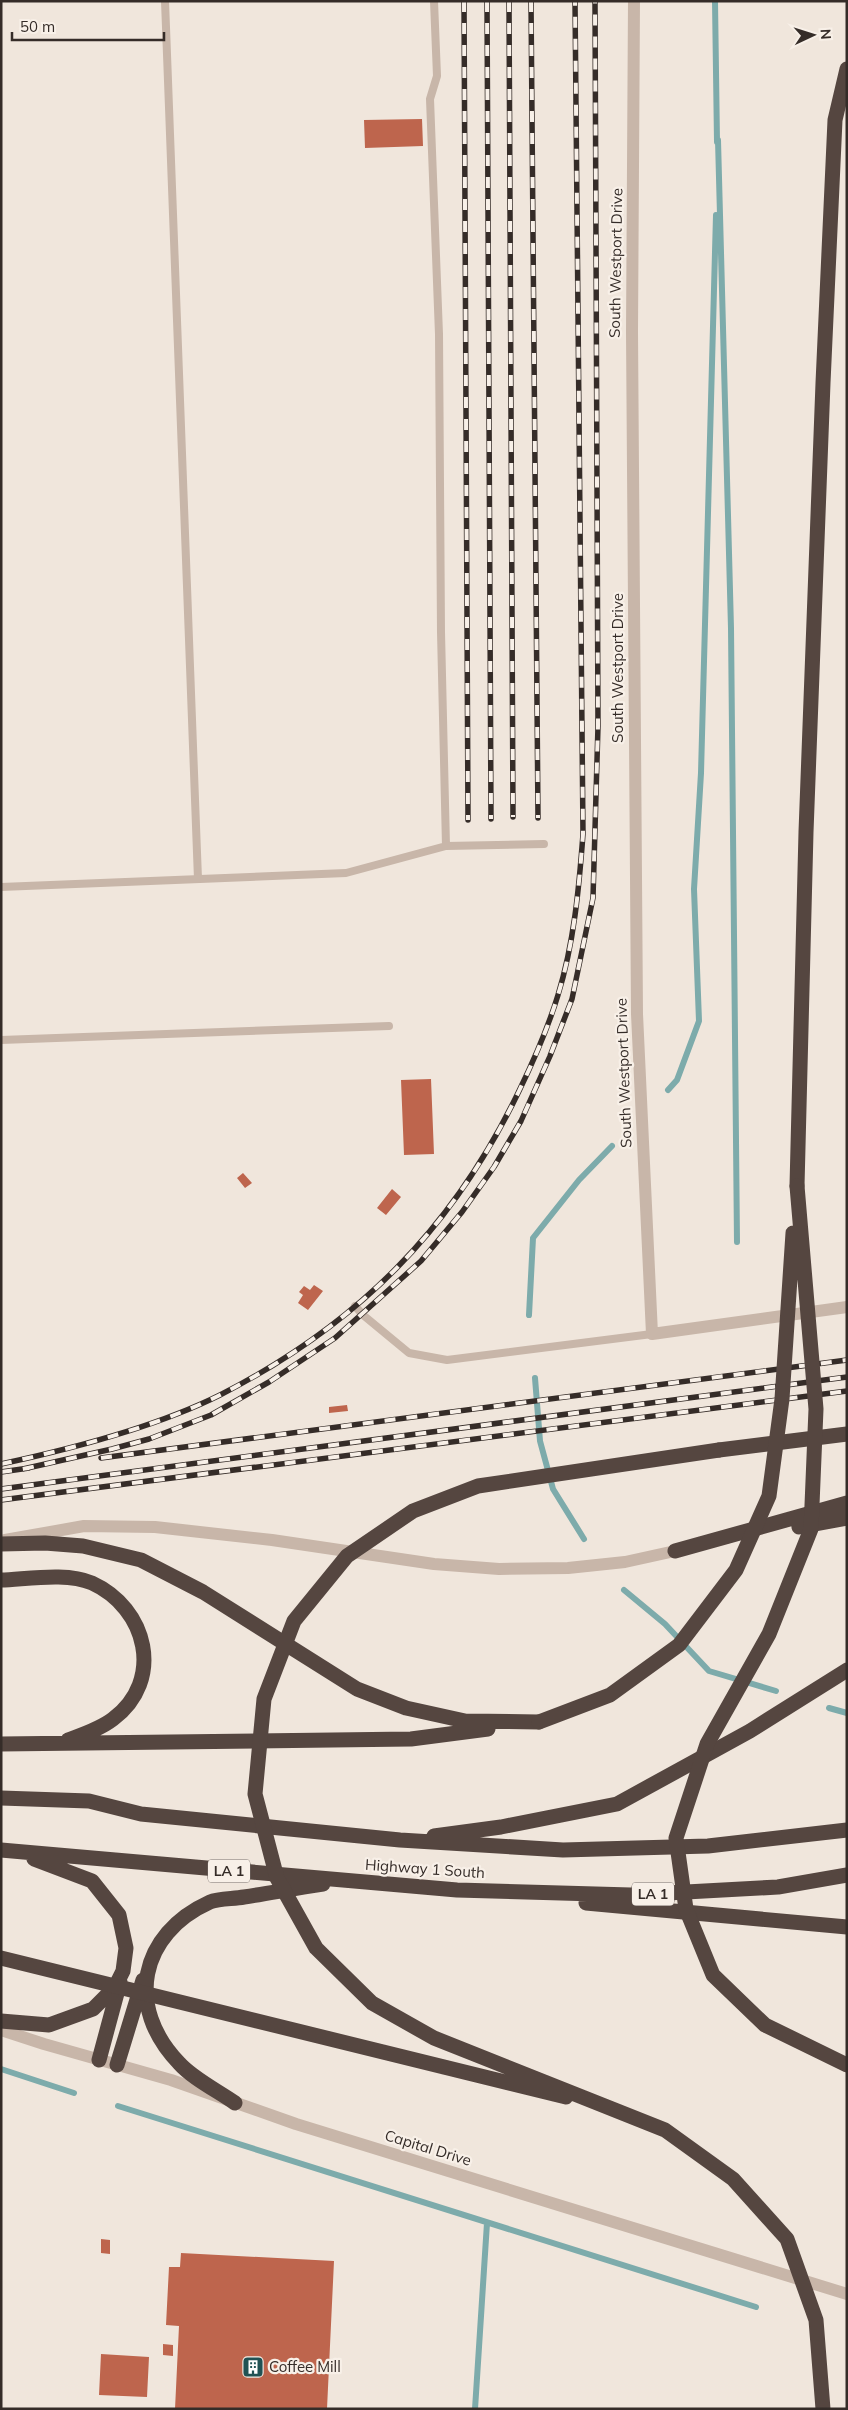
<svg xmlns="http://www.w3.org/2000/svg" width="848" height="2410" viewBox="0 0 848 2410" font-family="Mulish,sans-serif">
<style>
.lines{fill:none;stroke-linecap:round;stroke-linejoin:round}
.stream{stroke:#7dabab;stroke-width:6}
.building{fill:#be654d}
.lane{stroke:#c8b6a9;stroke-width:8}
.street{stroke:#c8b6a9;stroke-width:12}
.highway{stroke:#554640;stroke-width:15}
.rail-casing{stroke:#352c28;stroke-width:5.5}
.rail{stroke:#f8f0e8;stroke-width:4;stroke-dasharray:11;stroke-linecap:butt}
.highway-bridge{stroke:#554640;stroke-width:15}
.labels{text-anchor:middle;stroke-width:4.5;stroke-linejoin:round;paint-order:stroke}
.shield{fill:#f8f0e8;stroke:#706762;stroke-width:1}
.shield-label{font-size:14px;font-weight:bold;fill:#352c28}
.street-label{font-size:15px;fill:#352c28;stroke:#f8f0e8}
.poi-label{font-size:15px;fill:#352c28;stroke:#f8f0e8;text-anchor:start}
</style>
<rect width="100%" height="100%" fill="#f0e6dc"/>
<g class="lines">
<path class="stream" d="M 715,1 L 717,142
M 718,140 L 731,628 L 737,1242
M 668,1090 L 677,1080 L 699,1021 L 694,889 L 701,773 L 716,215
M 529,1315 L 533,1238 L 579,1180 L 612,1146
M 535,1378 L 540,1441 L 553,1489 L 584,1539
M 624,1590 L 665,1624 L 709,1671 L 776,1691
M 829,1708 L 847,1713
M 1,2069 L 74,2093
M 118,2106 L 756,2307
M 475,2409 L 487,2223"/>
</g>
<path class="building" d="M 422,119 L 423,146 L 365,148 L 364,120 Z
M 431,1079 L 434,1154 L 404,1155 L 401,1080 Z
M 243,1173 L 252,1183 L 245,1188 L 237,1178 Z
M 392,1189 L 401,1197 L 386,1215 L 377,1208 Z
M 314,1285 L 323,1291 L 308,1310 L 298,1303 L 303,1295 L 299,1292 L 304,1286 L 310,1290 Z
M 347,1405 L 348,1411 L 329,1413 L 329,1407 Z
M 101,2239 L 110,2240 L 110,2254 L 101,2253 Z
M 181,2253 L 334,2261 L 327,2409 L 175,2409 L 179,2326 L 166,2325 L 169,2267 L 180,2267 Z
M 163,2344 L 173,2345 L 173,2356 L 163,2355 Z
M 101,2354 L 149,2357 L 147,2397 L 99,2395 Z"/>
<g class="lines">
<path class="lane" d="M 165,1 L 198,879
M 434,1 L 437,76 L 430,99 L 439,334 L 441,632 L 446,846
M 1,887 L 346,873 L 446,846 L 544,844
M 1,1040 L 389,1026
M 355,1306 L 363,1315 L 409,1353 L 447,1360 L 652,1334"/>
<path class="street" d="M 634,1 L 632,332 L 637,1014 L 652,1334 L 847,1307
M 5,1540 L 84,1526 L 155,1527 L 272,1540 L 434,1564 L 499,1569 L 568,1568 L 625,1562 L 675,1551
M 1,2030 L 44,2044 L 171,2080 L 296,2124 L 847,2294"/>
<path class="highway" d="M 797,1186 L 806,832 L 823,383 L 835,120 L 847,69
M 719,1450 L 847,1434
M 799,1527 L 847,1518
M 1,1544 L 45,1543 L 83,1546 L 141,1560 L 203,1592 L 357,1689 L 406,1708 L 465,1721 L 539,1722
M 675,1551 L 847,1503
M 1,1580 C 28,1579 67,1572 92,1583 C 147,1608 165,1680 113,1719 C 100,1729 84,1734 68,1740
M 1,1744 L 411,1739 L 488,1729
M 1,1798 L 89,1801 L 141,1814 L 400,1840 L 563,1850 L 708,1846 L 847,1830
M 434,1836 L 501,1827 L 617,1804 L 750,1731 L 847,1670
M 1,1850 L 457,1890 L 631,1895 L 778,1887 L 847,1875
M 586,1903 L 847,1927
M 1,2021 L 49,2025 L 93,2009 L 115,1987 L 123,1971 L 126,1948 L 119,1915 L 92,1881 L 34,1859
M 99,2060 L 120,1982
M 117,2065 L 143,1980
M 235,2103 C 218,2091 192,2078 179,2063 C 125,2007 139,1934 210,1902 C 219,1898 233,1899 244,1897 C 270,1893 296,1888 323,1884"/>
<g class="rail-casing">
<path id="rail" d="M 464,1 L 468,820
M 487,1 L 491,819
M 509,1 L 513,817
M 531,1 L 538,818
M 101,1458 L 847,1360
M 1,1464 C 71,1449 156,1427 220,1395 C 357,1325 453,1229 519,1091 C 534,1060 548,1028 558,995 C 574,943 579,888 583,834 L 575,1
M 23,1469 L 112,1449 L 149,1439 L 211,1415 L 269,1382 L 335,1338 L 421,1261 L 462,1212 L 494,1167 L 521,1121 L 550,1056 L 572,999 L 593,898 L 598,726 L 595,1
M 1,1472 L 29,1468
M 1,1489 L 847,1377
M 1,1500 L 847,1391"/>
</g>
<use href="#rail" class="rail"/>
<path class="highway-bridge" d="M 797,1186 L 816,1409 L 811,1529 L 769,1634 L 707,1744 L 676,1838 L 686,1909 L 713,1975 L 765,2025 L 847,2065
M 719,1450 L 478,1486 L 413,1511 L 347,1556 L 294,1621 L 264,1699 L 255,1794 L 277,1878 L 316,1948 L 372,2003 L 434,2038 L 665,2130 L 733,2179 L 787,2239 L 816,2320 L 823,2409
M 539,1722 L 610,1695 L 679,1645 L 736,1570 L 769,1496 L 782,1399 L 793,1233
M 1,1958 L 566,2097"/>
</g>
<defs>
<g id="building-square" transform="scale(1.125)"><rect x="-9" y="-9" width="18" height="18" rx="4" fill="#215254" stroke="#f8f0e8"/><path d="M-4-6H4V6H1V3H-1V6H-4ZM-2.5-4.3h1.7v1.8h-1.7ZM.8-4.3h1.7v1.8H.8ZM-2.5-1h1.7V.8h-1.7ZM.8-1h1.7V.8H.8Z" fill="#fff"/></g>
</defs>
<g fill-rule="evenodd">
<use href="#building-square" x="253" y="2367"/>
</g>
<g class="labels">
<g class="shield">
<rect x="208" y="1859.5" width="42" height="23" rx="4"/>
<rect x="632" y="1882.5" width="42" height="23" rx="4"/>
</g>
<g class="shield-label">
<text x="229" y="1876">LA 1</text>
<text x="653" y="1899">LA 1</text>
</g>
<g class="street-label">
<text transform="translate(616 263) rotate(-89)" y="5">South Westport Drive</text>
<text transform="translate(618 668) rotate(-90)" y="5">South Westport Drive</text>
<text transform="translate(624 1073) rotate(-92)" y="5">South Westport Drive</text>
<text transform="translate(425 1869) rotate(4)" y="5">Highway 1 South</text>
<text transform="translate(428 2148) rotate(17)" y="5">Capital Drive</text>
</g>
<g class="poi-label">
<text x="269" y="2372">Coffee Mill</text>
</g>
</g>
<rect width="848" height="2410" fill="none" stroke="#352c28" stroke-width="5"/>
<g transform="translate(813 35) rotate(86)" stroke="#f8f0e8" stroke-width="4" paint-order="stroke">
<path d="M0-4L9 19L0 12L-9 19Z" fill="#352c28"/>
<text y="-8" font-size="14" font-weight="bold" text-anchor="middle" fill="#352c28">N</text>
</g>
<path d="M12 32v8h152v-8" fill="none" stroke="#352c28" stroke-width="2.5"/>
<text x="20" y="32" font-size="15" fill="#352c28" stroke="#f8f0e8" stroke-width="4" paint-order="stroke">50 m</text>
</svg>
